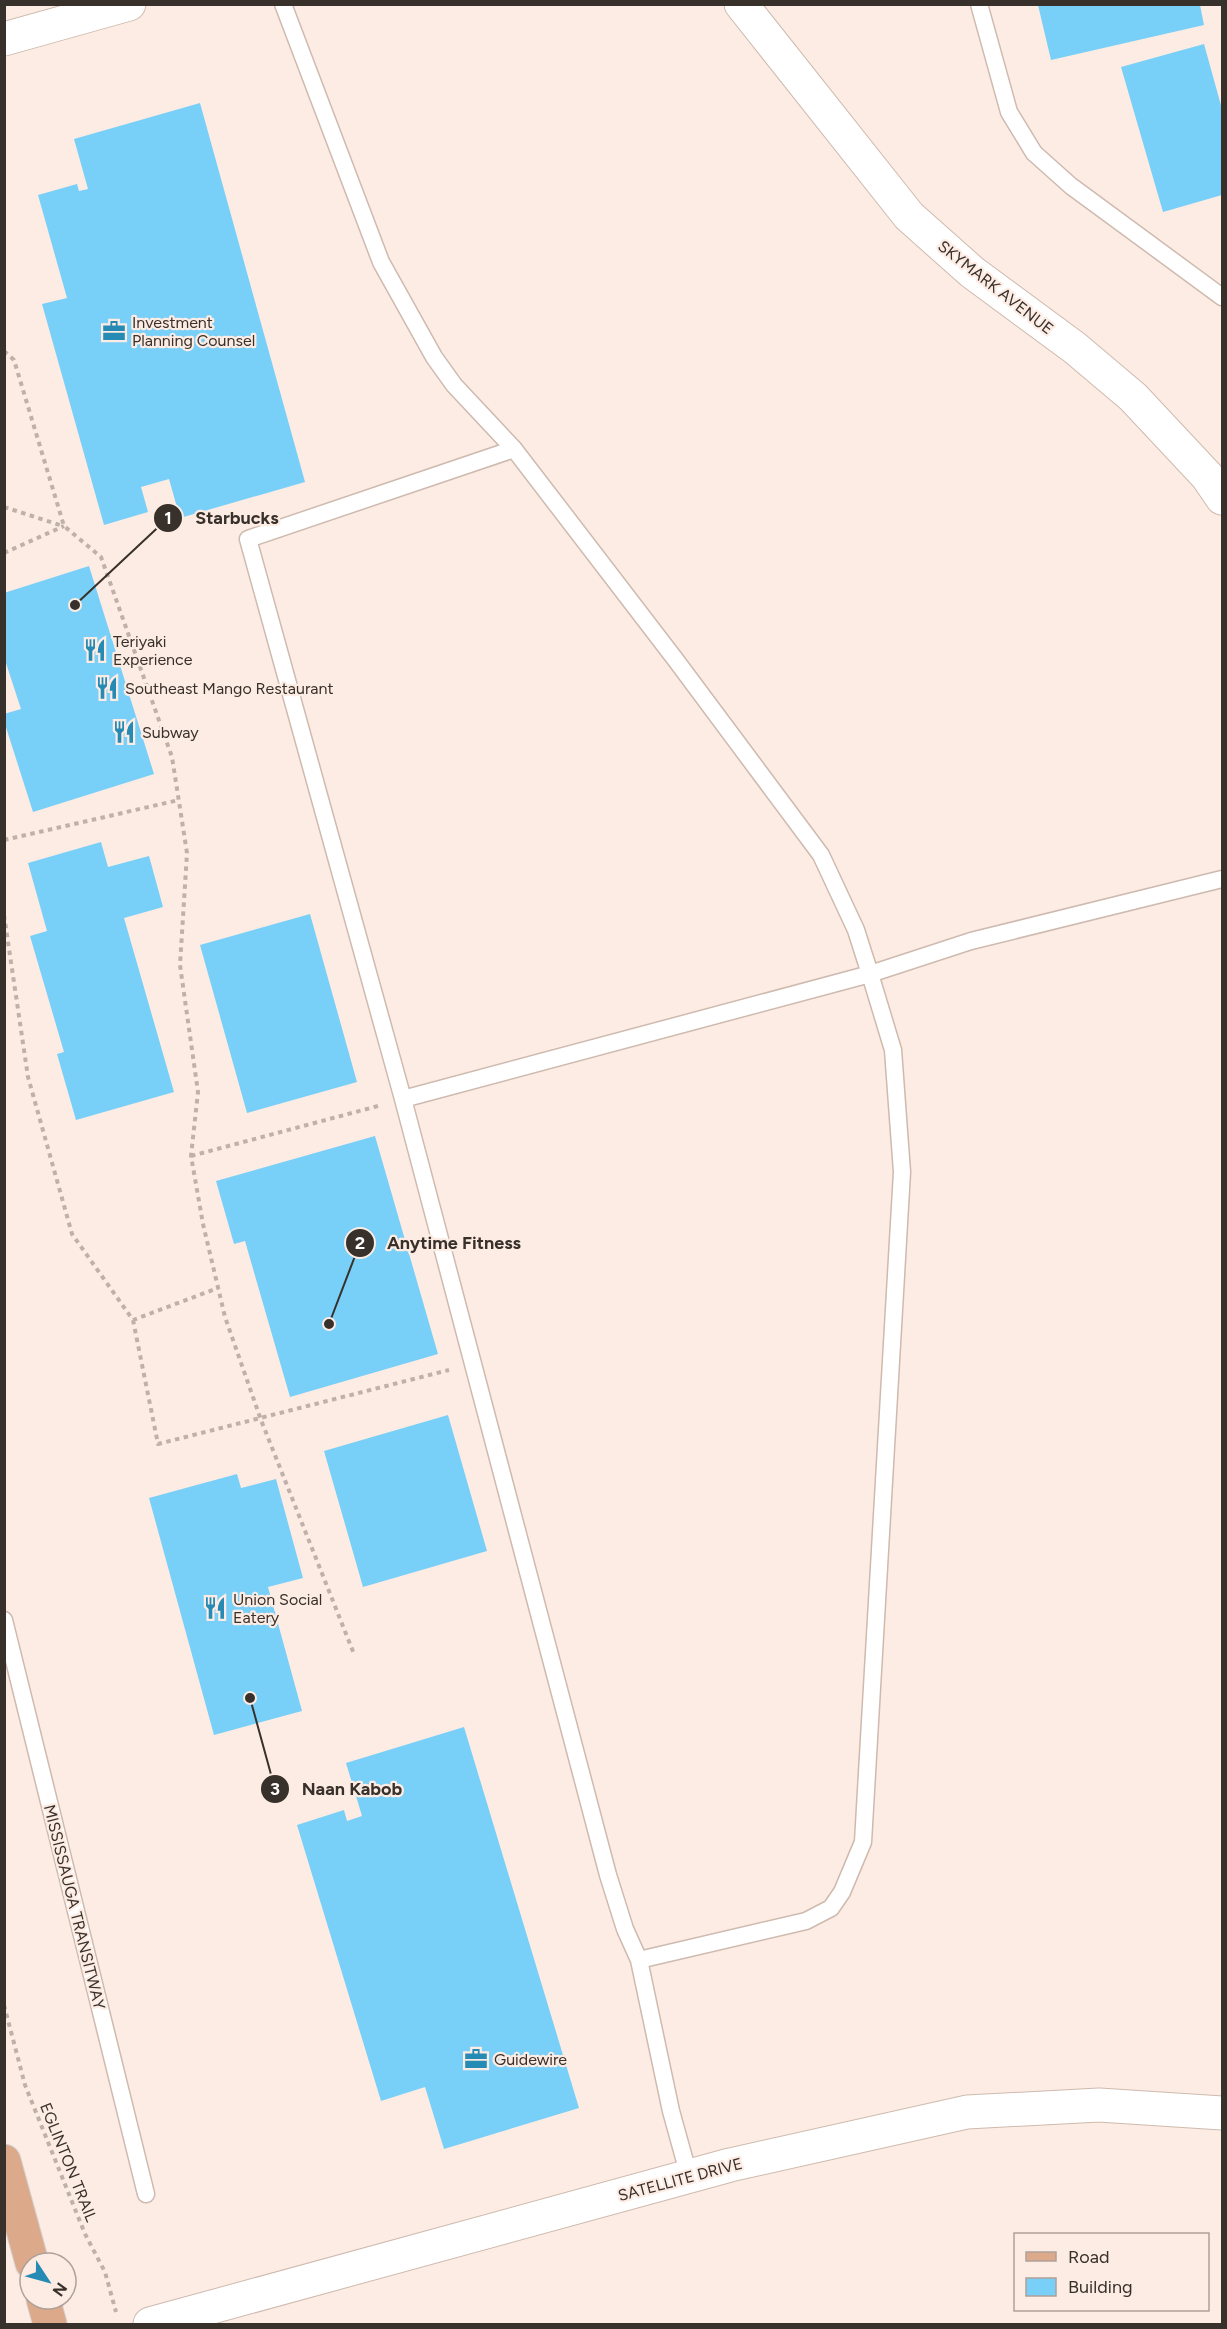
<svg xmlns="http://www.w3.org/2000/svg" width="1227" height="2329" viewBox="0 0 1227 2329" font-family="Figtree,sans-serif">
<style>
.building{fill:#78cff8}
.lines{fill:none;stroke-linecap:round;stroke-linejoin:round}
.service-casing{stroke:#cebaaf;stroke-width:19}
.minor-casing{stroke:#cebaaf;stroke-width:35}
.primary-casing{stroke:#d3d1d0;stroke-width:35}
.path{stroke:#bfb1a9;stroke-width:4;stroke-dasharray:4.5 4.5;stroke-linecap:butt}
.service{stroke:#fff;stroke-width:16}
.minor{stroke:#fff;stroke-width:33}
.primary{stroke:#dca98a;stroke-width:33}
.labels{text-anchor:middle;stroke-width:4.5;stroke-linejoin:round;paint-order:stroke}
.street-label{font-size:16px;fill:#38302b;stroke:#fdece3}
.poi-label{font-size:16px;fill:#38302b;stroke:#fdece3;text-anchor:start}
.leader{fill:none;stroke:#38302b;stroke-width:2}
.callout-dot{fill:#38302b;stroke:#fdece3;stroke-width:2}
.mark-label{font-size:18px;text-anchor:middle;font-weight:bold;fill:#fff}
.callout-label{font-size:18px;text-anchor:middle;font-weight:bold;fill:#38302b;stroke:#fdece3;stroke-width:4.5;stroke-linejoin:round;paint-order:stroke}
</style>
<rect width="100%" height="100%" fill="#fdece3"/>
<path class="building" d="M 1038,5 L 1200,5 L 1204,25 L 1051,60 Z
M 1204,44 L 1222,109 L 1222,195 L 1163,212 L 1121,67 Z
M 200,103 L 305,482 L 180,518 L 169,479 L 141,487 L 148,512 L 104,525 L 42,304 L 67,298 L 38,195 L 77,184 L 79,191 L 88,189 L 74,139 Z
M 89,566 L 154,774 L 33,812 L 4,721 L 4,714 L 21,709 L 4,657 L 4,593 Z
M 101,842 L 108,867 L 149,856 L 163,907 L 124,918 L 174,1092 L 76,1120 L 57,1054 L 64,1052 L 30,936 L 47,931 L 28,863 Z
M 310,914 L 357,1082 L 247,1113 L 200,945 Z
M 375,1136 L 438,1354 L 290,1397 L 245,1241 L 234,1244 L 216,1181 Z
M 448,1415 L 487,1551 L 363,1587 L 324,1451 Z
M 237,1474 L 241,1488 L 276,1479 L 303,1578 L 268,1587 L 302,1711 L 214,1735 L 149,1498 Z
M 464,1727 L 579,2108 L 444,2149 L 425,2087 L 381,2101 L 297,1825 L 344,1810 L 347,1821 L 362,1816 L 346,1763 Z"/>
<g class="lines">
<g class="service-casing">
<path id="service" d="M 283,4 L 381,262 L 434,357 L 454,385 L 514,449 L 675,659 L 821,855 L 856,930 L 870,974 L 893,1050 L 902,1172 L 863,1842 L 842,1892 L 831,1908 L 806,1921 L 639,1960
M 979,4 L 1009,112 L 1034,153 L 1071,186 L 1222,297
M 514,449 L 248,539 L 403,1099 L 608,1875 L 625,1929 L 639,1960 L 671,2111 L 689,2176
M 403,1099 L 870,974 L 971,941 L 1222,879
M 4,1620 L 146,2194"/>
</g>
<g class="minor-casing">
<path id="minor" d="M 741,4 L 909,216 L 972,272 L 1075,348 L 1133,397 L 1207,476 L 1222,498
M 4,39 L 129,4
M 150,2324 L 730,2165 L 967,2112 L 1099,2105 L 1222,2113"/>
</g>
<g class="primary-casing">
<path id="primary" d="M 4,2161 L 32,2263
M 43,2299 L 50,2324"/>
</g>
<path class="path" d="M 4,351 L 14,360 L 64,526 L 101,557 L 172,757 L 187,853 L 180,965 L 198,1092 L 191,1156 L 203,1224 L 225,1317 L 261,1420 L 354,1654
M 4,507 L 63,526
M 4,553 L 64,526
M 4,840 L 179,800
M 4,915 L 28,1077 L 72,1234 L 133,1320 L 218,1288
M 191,1156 L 378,1106
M 133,1320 L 158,1444 L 449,1370
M 4,2005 L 25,2085 L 85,2234 L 105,2272 L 116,2312"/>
<use href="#service" class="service"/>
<use href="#minor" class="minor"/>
<use href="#primary" class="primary"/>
</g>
<defs>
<g id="office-bare" transform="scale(1.8)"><path d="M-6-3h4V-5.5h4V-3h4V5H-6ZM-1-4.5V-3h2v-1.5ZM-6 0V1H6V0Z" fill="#258bb4" stroke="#fdece3" stroke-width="2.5" paint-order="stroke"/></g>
<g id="restaurant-bare" transform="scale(1.8)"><path d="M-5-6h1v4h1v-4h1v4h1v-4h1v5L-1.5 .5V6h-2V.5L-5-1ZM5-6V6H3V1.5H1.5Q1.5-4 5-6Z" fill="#258bb4" stroke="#fdece3" stroke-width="2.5" paint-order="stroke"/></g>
</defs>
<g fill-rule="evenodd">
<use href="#office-bare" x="114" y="331"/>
<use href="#restaurant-bare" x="95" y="650"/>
<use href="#restaurant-bare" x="107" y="688"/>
<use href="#restaurant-bare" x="124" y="732"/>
<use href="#restaurant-bare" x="215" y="1608"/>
<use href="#office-bare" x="476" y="2059"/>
</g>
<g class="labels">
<g class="street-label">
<text transform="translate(996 287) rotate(38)" y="6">SKYMARK AVENUE</text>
<text transform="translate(75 1907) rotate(76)" y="6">MISSISSAUGA TRANSITWAY</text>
<text transform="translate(69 2162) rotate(68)" y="6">EGLINTON TRAIL</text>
<text transform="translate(680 2179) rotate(-15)" y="6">SATELLITE DRIVE</text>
</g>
<g class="poi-label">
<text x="132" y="328">Investment<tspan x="132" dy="18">Planning Counsel</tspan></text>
<text x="113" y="647">Teriyaki<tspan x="113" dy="18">Experience</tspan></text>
<text x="125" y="694">Southeast Mango Restaurant</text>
<text x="142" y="738">Subway</text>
<text x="233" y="1605">Union Social<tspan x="233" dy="18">Eatery</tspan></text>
<text x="494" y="2065">Guidewire</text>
</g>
</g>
<path class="leader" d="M75 605L168 518M329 1324L360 1243M250 1698L275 1789"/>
<g class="callout-dot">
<circle cx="75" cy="605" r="6"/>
<circle cx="329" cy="1324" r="6"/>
<circle cx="250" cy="1698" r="6"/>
<circle cx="168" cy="518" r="15"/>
<circle cx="360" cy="1243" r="15"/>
<circle cx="275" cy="1789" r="15"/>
</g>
<g class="mark-label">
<text x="168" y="524">1</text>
<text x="360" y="1249">2</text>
<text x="275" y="1795">3</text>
</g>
<g class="callout-label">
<text x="237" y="524">Starbucks</text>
<text x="454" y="1249">Anytime Fitness</text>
<text x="352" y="1795">Naan Kabob</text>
</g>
<rect width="1227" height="2329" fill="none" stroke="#38302b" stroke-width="12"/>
<rect x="1014" y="2233" width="195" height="78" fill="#fdece3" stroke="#aea199" stroke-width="1.5"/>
<rect x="1026" y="2252" width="30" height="9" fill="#dca98a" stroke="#aea199" stroke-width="1.5"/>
<text x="1068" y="2263" font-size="18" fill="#38302b">Road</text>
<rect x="1026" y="2278" width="30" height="18" fill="#78cff8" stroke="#aea199" stroke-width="1.5"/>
<text x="1068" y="2293" font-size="18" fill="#38302b">Building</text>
<g transform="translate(48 2281) rotate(126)"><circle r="28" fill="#fdece3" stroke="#aea199" stroke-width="1.5"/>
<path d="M0-4.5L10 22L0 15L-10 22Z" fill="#258bb4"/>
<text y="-9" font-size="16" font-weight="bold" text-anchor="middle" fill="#38302b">N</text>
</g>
</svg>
